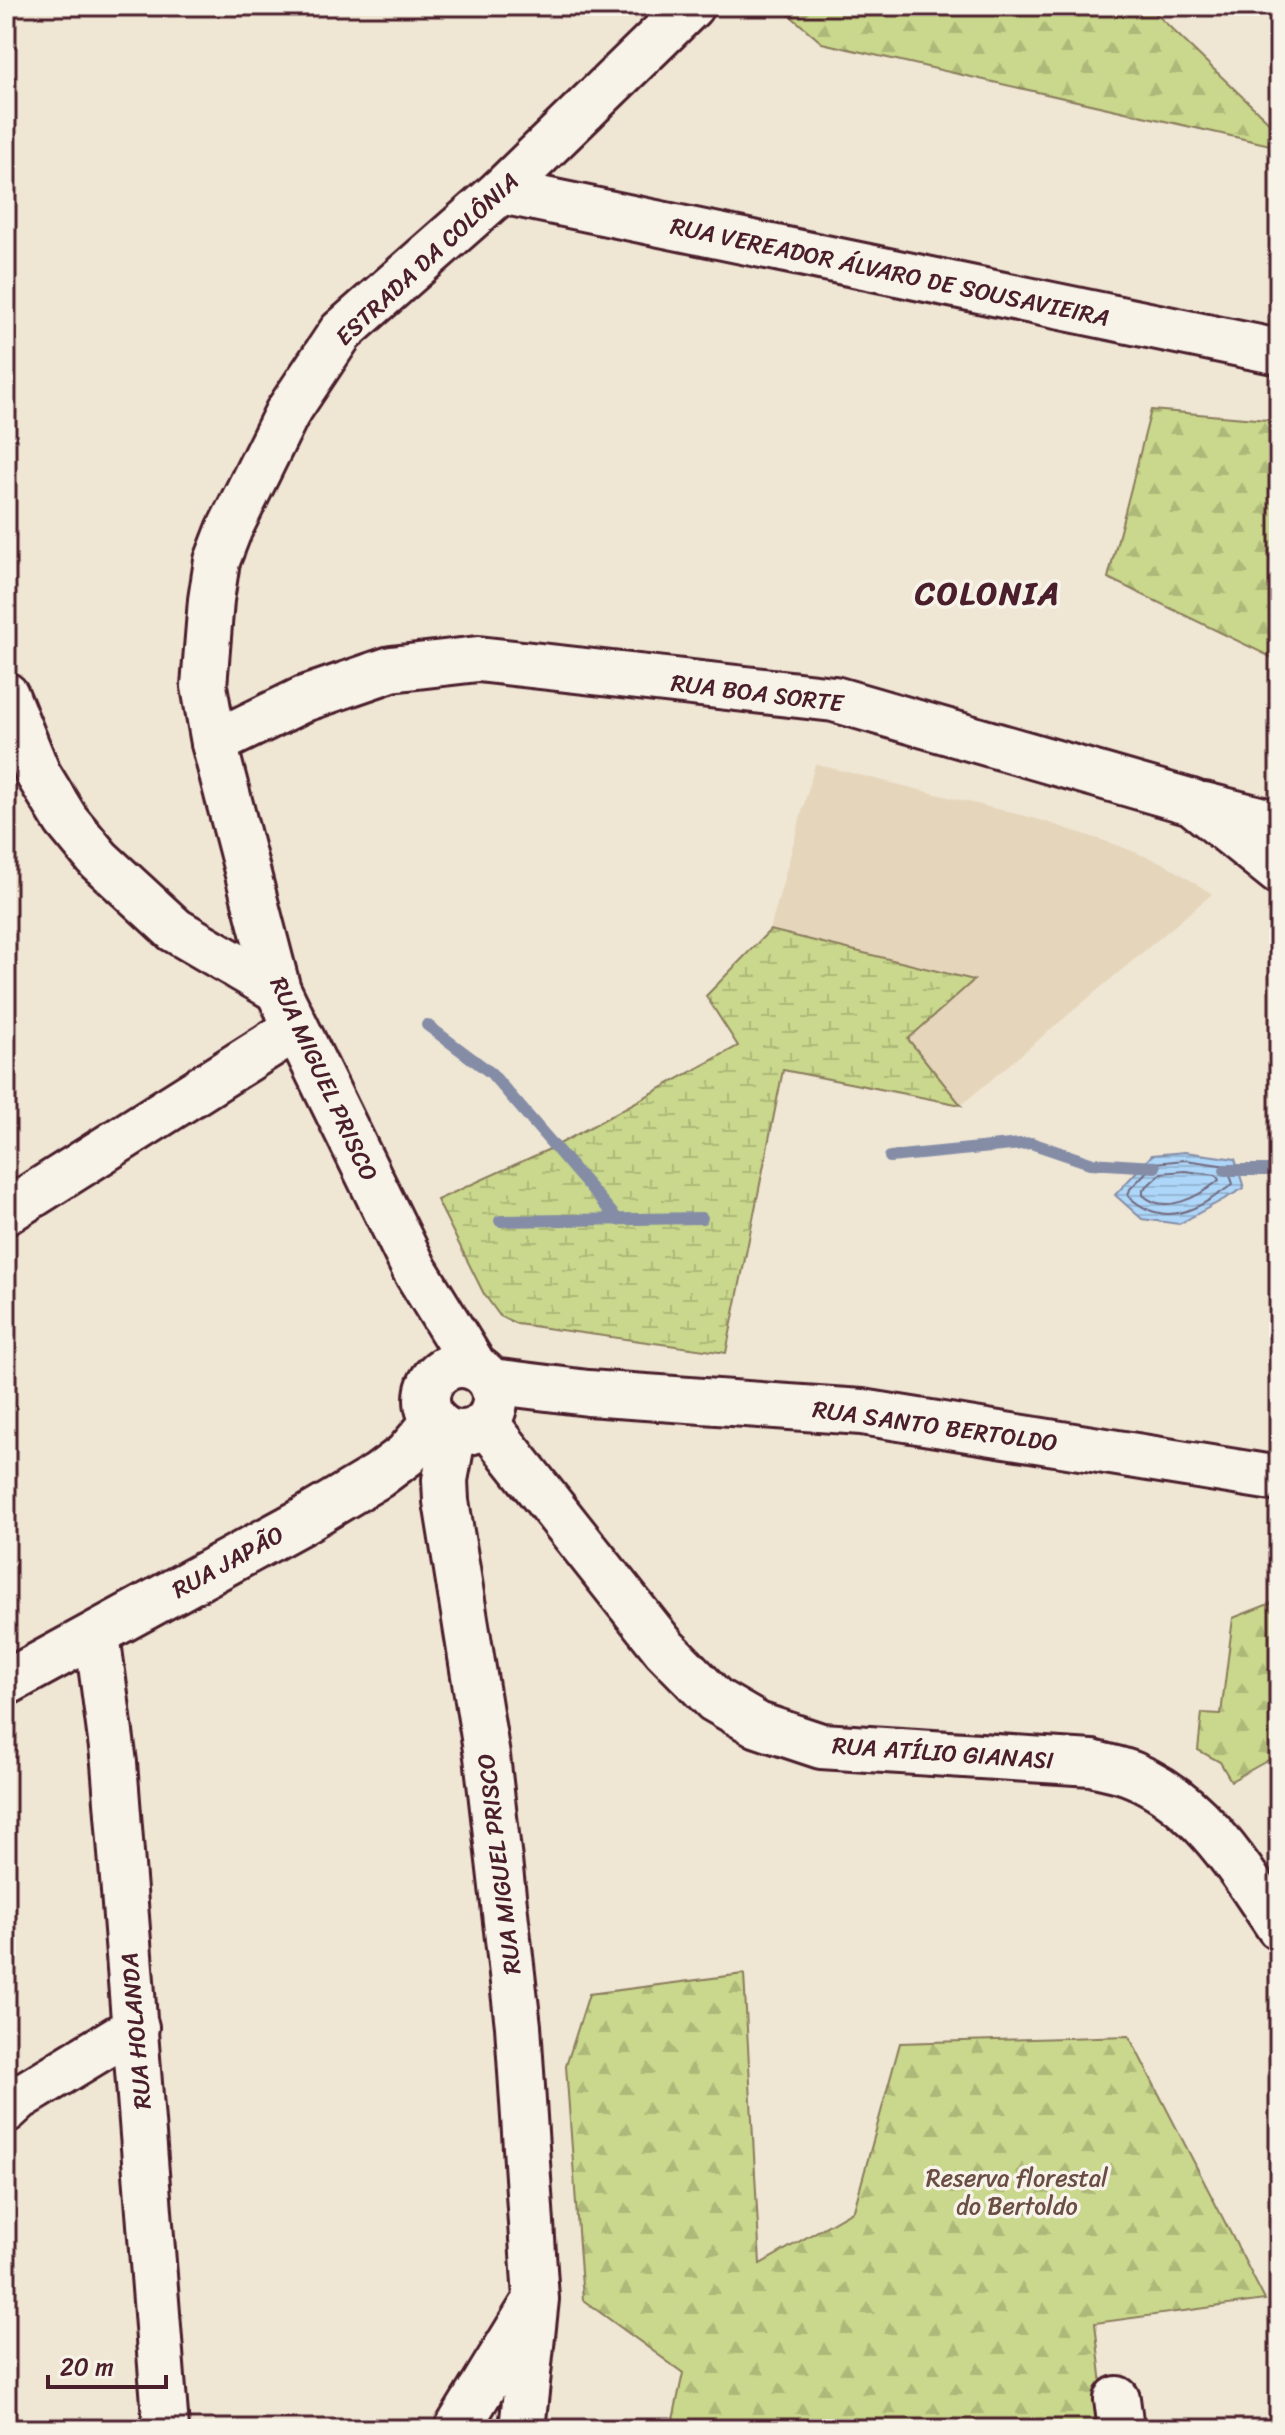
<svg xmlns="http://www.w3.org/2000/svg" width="1285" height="2435" viewBox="0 0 1285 2435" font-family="Sriracha,sans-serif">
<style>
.built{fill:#e5d6bb}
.forest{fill:url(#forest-firs);stroke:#8a7c5c;stroke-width:2}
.wetland{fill:url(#wetland-marsh);stroke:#8a7c5c;stroke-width:2}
.water{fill:url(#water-rules);stroke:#858da6;stroke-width:2}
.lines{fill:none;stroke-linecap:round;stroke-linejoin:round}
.shore{stroke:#72687d;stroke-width:2}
.stream{stroke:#858da6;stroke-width:12}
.street-casing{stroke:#4a1f2b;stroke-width:50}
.secondary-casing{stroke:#4a1f2b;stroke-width:50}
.street{stroke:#f7f3e8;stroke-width:44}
.secondary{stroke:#f7f3e8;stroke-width:44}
.labels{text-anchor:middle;stroke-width:7;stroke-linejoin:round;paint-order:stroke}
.street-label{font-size:24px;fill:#4a1f2b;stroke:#f7f3e8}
.park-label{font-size:24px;fill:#6a4d43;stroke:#f7f3e8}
.district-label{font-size:32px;font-weight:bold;letter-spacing:2px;fill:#4a1f2b;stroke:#f7f3e8}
</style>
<defs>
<pattern id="forest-firs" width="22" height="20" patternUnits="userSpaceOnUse" patternTransform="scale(2)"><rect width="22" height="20" fill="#c9d88c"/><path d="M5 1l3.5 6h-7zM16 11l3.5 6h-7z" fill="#aeb979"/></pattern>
<pattern id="wetland-marsh" width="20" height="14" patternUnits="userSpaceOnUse" patternTransform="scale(2)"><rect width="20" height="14" fill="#c9d88c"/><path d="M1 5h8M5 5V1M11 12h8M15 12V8" fill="none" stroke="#aeb979"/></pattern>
<pattern id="water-rules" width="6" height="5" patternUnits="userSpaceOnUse" patternTransform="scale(2)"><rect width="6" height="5" fill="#add6f8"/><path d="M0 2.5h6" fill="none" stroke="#96b7d5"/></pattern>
</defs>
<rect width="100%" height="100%" fill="#efe6d4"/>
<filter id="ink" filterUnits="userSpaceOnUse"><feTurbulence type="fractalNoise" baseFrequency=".0125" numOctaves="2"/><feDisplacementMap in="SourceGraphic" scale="16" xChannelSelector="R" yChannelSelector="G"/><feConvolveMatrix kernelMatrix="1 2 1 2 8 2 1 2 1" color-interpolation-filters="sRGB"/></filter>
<g filter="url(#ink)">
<path class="built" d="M 815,764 L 1037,819 L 1117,845 L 1165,864 L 1212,894 L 961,1105 L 908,1039 L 973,980 L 770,930 Z"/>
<path class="forest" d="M 779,6 L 1148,6 L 1279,132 L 1279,147 L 822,43 Z
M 1151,410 L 1279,421 L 1279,661 L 1108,578 Z
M 1279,1600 L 1279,1730 L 1272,1734 L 1279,1747 L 1279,1754 L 1231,1781 L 1220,1762 L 1198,1750 L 1202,1713 L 1221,1714 L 1233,1618 Z
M 744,1974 L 760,2264 L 854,2210 L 900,2043 L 1129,2036 L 1265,2300 L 1095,2323 L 1107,2429 L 671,2429 L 683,2373 L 583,2300 L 566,2066 L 589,1994 Z"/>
<path class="wetland" d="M 770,930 L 974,980 L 908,1039 L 961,1105 L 783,1070 L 726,1353 L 517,1324 L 500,1316 L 484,1294 L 437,1200 L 554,1147 L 738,1046 L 706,996 Z"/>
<path class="water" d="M 1185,1152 L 1235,1159 L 1244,1188 L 1179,1224 L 1142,1219 L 1115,1195 L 1152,1155 Z"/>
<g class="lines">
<path class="shore" d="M 1185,1160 L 1227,1166 L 1233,1184 C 1197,1210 1165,1230 1128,1196 L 1130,1189 L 1155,1163 Z
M 1185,1171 L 1216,1175 L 1219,1180 C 1200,1196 1165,1216 1143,1195 L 1143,1190 L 1161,1173 Z"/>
<path class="stream" d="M 427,1025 L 491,1073 L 618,1220
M 890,1157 L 1031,1143 L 1090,1163 L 1155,1167
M 1225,1170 L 1279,1170
M 500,1221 L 702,1218"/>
<g class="street-casing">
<path id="street" d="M 501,191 L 1279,352
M 6,695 L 38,774 L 66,820 L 99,860 L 175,930 L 278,990
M 214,743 L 304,699 L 391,669 L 478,659 L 834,699 L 1192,802 L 1279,872
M 1204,805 L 1279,824
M 6,1212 L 295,1029
M 486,1423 L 665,1649 L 715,1700 L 758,1725 L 821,1746 L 1092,1763 C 1105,1767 1121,1769 1134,1775 C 1201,1803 1240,1869 1279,1927
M 97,1634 L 114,1763 L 166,2429
M 6,1683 L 301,1522 L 378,1476 L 406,1455 L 435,1421
M 6,2110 L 19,2098 L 136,2027
M 1117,2399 L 1121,2429"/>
</g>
<g class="secondary-casing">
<path id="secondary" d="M427 1399a34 34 0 1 1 68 0a34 34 0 1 1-68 0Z
M 474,1366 L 415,1270 L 278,990 L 214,743 L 204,686 L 211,600 L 217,561 L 229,530 L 287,413 L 341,332 L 501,191 L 691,6
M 491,1381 L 588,1393 L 862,1412 L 1279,1479
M 454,1432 L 445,1480 L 446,1501 L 487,1756 L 518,2026 L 536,2299 L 522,2429
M 457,2429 L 531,2308"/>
</g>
<use href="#street" class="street"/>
<use href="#secondary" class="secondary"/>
</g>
</g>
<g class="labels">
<g class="street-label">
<text transform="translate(427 259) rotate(-43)" y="8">ESTRADA DA COLÔNIA</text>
<text transform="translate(890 272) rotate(12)" y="8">RUA VEREADOR ÁLVARO DE SOUSAVIEIRA</text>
<text transform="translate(757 693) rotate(7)" y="8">RUA BOA SORTE</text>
<text transform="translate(324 1079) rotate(65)" y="8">RUA MIGUEL PRISCO</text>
<text transform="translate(935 1426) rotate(8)" y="8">RUA SANTO BERTOLDO</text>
<text transform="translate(228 1562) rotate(-29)" y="8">RUA JAPÃO</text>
<text transform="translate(943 1753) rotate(4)" y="8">RUA ATÍLIO GIANASI</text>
<text transform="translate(499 1864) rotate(-97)" y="8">RUA MIGUEL PRISCO</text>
<text transform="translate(136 2031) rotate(-95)" y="8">RUA HOLANDA</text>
</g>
<g class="park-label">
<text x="1017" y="2186">Reserva florestal<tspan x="1017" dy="28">do Bertoldo</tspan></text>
</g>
<g class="district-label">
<text x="988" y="604">COLONIA</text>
</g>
</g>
<rect width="1285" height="2435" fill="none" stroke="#f7f3e8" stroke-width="32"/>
<rect x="16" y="16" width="1253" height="2403" fill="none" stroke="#4a1f2b" stroke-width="3" filter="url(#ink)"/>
<path d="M48 2375v12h118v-12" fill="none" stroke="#4a1f2b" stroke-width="4"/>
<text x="60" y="2375" font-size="24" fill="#4a1f2b" stroke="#f7f3e8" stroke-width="6" paint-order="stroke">20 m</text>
</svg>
